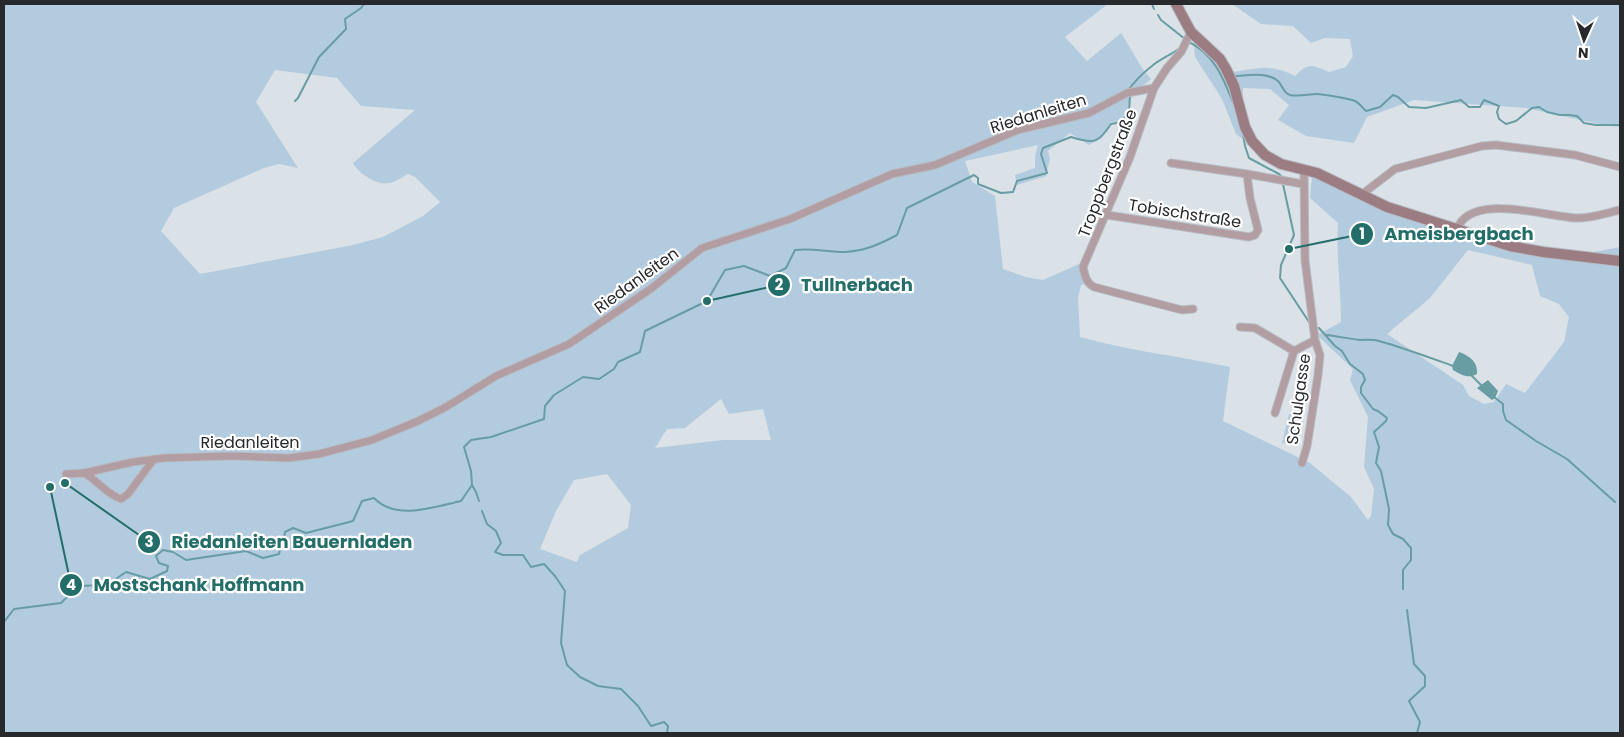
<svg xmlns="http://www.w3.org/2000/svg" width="1624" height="737" viewBox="0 0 1624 737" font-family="Poppins,sans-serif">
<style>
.green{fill:#b3cbdf;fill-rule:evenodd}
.water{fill:#679da3}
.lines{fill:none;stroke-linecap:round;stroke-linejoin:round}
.stream{stroke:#679da3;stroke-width:2}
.street-casing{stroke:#b6bcc2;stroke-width:9}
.secondary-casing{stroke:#b6bcc2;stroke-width:12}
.street{stroke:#b29da2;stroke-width:7}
.secondary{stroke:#9b7c83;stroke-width:10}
.labels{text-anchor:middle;stroke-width:4.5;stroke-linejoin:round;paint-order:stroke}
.street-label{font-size:16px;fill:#27292c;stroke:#fff}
.leader{fill:none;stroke:#246e69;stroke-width:2}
.callout-dot{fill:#246e69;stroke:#fff;stroke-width:2}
.mark-label{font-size:15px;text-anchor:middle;font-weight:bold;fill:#fff}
.callout-label{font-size:18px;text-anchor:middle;font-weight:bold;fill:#246e69;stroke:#fff;stroke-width:4.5;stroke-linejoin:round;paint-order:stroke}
</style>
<rect width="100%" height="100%" fill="#dae1e7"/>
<path class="green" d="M 4,4 L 1108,4 L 1065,37 L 1087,61 L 1121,33 C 1131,48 1139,66 1151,79 C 1145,85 1135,91 1131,98 C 1125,110 1135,121 1111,122 L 1102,138 L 1089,145 L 1070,133 L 1048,151 L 1050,159 L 1046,176 L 1017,185 L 1015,175 L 1035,168 L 1035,156 L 1038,145 L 965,161 L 972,182 L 995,196 L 1003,269 L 1026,277 L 1043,280 L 1079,264 L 1085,284 L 1081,285 L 1078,297 L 1080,337 C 1129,351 1180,356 1230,367 L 1223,421 L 1310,463 L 1351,497 L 1368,520 L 1371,516 L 1374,489 L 1364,467 L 1368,417 L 1350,380 L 1353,369 L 1317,335 L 1341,322 C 1341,289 1336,256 1338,223 L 1310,198 L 1312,177 L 1512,243 L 1583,254 L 1620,247 L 1620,733 L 4,733 ZM 275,70 L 337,78 L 361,106 L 415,110 L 353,163 C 358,173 377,186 389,183 C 396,182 402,177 408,174 L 415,177 L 440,202 L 423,216 L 383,237 L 353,245 L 200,274 L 161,231 L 174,208 L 264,168 L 279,164 L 298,168 L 256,102 ZM 1468,250 L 1532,265 L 1540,296 L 1559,304 L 1569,317 L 1564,342 L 1525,393 L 1506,384 L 1494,402 L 1484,404 L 1469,396 L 1463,385 L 1387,334 L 1430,298 ZM 721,399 L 729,414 L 763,409 L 771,440 L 723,440 L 655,448 L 667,429 L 685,428 ZM 607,474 L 631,505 L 628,528 L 580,555 L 577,562 L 540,549 L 556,511 L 574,480 Z
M 1232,4 L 1620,4 L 1620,127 L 1609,126 L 1526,108 L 1414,100 L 1367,117 L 1354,143 L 1306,136 L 1278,120 L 1289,105 L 1270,89 L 1243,88 L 1243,109 L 1255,137 L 1248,143 L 1236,134 L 1222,99 L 1195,57 L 1193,30 L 1224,58 L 1233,72 C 1259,68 1271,64 1295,76 C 1309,62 1312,65 1329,72 L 1346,67 L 1353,56 L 1350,39 L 1325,38 L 1311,43 L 1293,26 L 1261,24 Z
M 1289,414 L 1304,418 L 1297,446 L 1282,443 Z"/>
<path class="water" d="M 1459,352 C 1470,356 1478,362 1477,374 C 1468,379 1462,375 1453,370 L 1452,366 Z
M 1488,380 L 1498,391 L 1495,398 L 1492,400 L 1477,388 Z"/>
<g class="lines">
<path class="stream" d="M 1152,4 L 1154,9
M 1158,15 L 1161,20 L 1185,39
M 1189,42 C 1214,54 1223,78 1233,102
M 1233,76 C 1246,76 1266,71 1278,81 C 1283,86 1283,93 1290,95 C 1298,97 1309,94 1317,94 C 1322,94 1351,99 1355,101 C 1359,103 1363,108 1366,111 L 1380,107 L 1393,95 L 1398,97 L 1409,107 L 1426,108 L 1461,100 L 1469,107 L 1480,107 L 1484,100 L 1499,106 L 1497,112 L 1499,119 L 1506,124 L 1516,121 L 1532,108 L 1539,107 L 1547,112 L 1560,115 L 1569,115 L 1577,116 L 1584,123 L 1596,125 L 1620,125
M 1129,90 L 1129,89 C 1136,80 1144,72 1152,66 C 1160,59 1171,55 1180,48
M 295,101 L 298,98 L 319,57 L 346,29 L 345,19 L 361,8 L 364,4
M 1243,133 L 1245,146 L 1249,158 L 1279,174 L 1283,178
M 1283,184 L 1294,235 L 1281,265 L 1280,278 L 1309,322
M 1319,328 L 1335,346 L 1342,351 L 1350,364 L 1363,374 L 1365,380 L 1361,387 L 1361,393 L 1373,409 L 1378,411 L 1387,418 L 1386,421 L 1374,432 L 1379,447 L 1376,463 L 1381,471 L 1389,509 L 1388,525 L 1393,534 L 1403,539 L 1411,548 L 1411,560 L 1403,570 L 1403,589
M 1326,335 C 1338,336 1349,339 1360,340 C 1367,340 1373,339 1379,341 C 1404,348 1428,357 1453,366
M 1472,376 L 1483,387
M 1494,397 L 1503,404 L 1503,411 L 1506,420 L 1536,441 L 1567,459 L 1615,502
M 472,485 L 476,492 L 479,501
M 482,511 L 487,524 L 496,531 L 501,543 L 495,552 L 503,555 L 523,555 L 531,567 L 544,564 L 555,576 L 565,591 L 561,643 L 567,665 L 580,677 L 598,686 L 621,689 L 638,706 L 651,726 L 664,722 L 668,726 L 667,733
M 284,538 L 285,532 L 293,528 L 306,533 L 353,521 L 362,501 L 374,498 C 396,521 434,507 461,501 L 472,485 L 471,471 L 464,447 L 471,440 L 491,437 L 544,419 L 545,406 L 554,395 L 583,377 L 599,379 L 614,369 L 618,362 L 640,352 L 645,331 L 707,301 L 725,270 L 744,266 L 770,276 L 786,268 L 795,250 C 812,248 828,252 845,252 C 865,251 880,244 897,235 L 907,208 L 974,175 L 978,178 L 978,184 L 1001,193 L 1013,192 L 1017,181 L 1047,173 L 1041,154 L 1043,148 L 1071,137 C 1093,144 1098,144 1111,124 L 1121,122 L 1129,113 L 1130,95
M 1407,610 L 1414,664 L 1425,676 L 1425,686 L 1409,701 L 1420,722 L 1417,733
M 4,622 L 14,609 L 61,603 L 78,586 L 107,585 L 126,572 L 150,579 L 167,571 L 168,566 L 159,563 L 156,556 L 163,550 L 173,552 L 186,560 L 246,551 L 263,558 L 279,554 L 281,546"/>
<g class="street-casing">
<path id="street" d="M 1191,32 L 1181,52 L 1167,68 L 1154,88 L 1130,157 L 1083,267 C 1085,276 1086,283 1094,287 L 1182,310 L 1193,309
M 1171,163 L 1247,174
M 1361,195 L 1395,169 L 1482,146 L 1496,145 L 1575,155 L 1620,167
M 1107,215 L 1249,237 L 1255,235 L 1258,230 L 1250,198 L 1247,174 L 1303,184
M 1457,229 C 1471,192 1544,216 1575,218 C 1589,219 1606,213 1620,210
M 1240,327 L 1255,328 L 1294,351 L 1315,340
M 1275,413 L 1294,351
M 1302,463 L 1307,446 L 1318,375 L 1320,355 L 1315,340 L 1305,260 L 1304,170
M 84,473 C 97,480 107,495 121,499 L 128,494 L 154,459
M 66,474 L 84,473 L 133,462 L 164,458 L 231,456 L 289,458 L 319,454 L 372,440 L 418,421 L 446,407 L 496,376 L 569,344 L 652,288 L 702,248 L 790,219 L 892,174 L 935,165 L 1018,130 L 1089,113 L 1127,93 L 1154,88"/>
</g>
<g class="secondary-casing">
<path id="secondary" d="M 1176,4 L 1191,32 L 1220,59 L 1226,69 L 1234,86 L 1245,127 L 1252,141 L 1265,155 L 1281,164 L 1317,173 L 1387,207 L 1510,246 L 1543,252 L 1620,261"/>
</g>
<use href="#street" class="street"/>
<use href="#secondary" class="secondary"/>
</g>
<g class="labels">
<g class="street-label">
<text transform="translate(1038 113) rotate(-17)" y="6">Riedanleiten</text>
<text transform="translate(1107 173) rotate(-69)" y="6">Troppbergstraße</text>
<text transform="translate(1185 213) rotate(9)" y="6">Tobischstraße</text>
<text transform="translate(636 280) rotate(-36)" y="6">Riedanleiten</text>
<text transform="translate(1298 399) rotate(-82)" y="6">Schulgasse</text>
<text x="250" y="448">Riedanleiten</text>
</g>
</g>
<path class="leader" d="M1289 249L1362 234M707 301L779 285M65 483L149 542M50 487L71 585"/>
<g class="callout-dot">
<circle cx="1289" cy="249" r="5"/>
<circle cx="707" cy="301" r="5"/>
<circle cx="65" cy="483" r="5"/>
<circle cx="50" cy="487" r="5"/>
<circle cx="1362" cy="234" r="12"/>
<circle cx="779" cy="285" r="12"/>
<circle cx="149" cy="542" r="12"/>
<circle cx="71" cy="585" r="12"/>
</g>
<g class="mark-label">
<text x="1362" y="239">1</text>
<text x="779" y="290">2</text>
<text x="149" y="547">3</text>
<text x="71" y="590">4</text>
</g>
<g class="callout-label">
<text x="1459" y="240">Ameisbergbach</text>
<text x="857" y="291">Tullnerbach</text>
<text x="292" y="548">Riedanleiten Bauernladen</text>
<text x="199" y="591">Mostschank Hoffmann</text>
</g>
<rect width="1624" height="737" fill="none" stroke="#27292c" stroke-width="10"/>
<g transform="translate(1584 40) rotate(183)" stroke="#ffffff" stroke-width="4" paint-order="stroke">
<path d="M0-4L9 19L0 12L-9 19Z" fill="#27292c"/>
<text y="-8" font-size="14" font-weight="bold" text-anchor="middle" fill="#27292c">N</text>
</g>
</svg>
